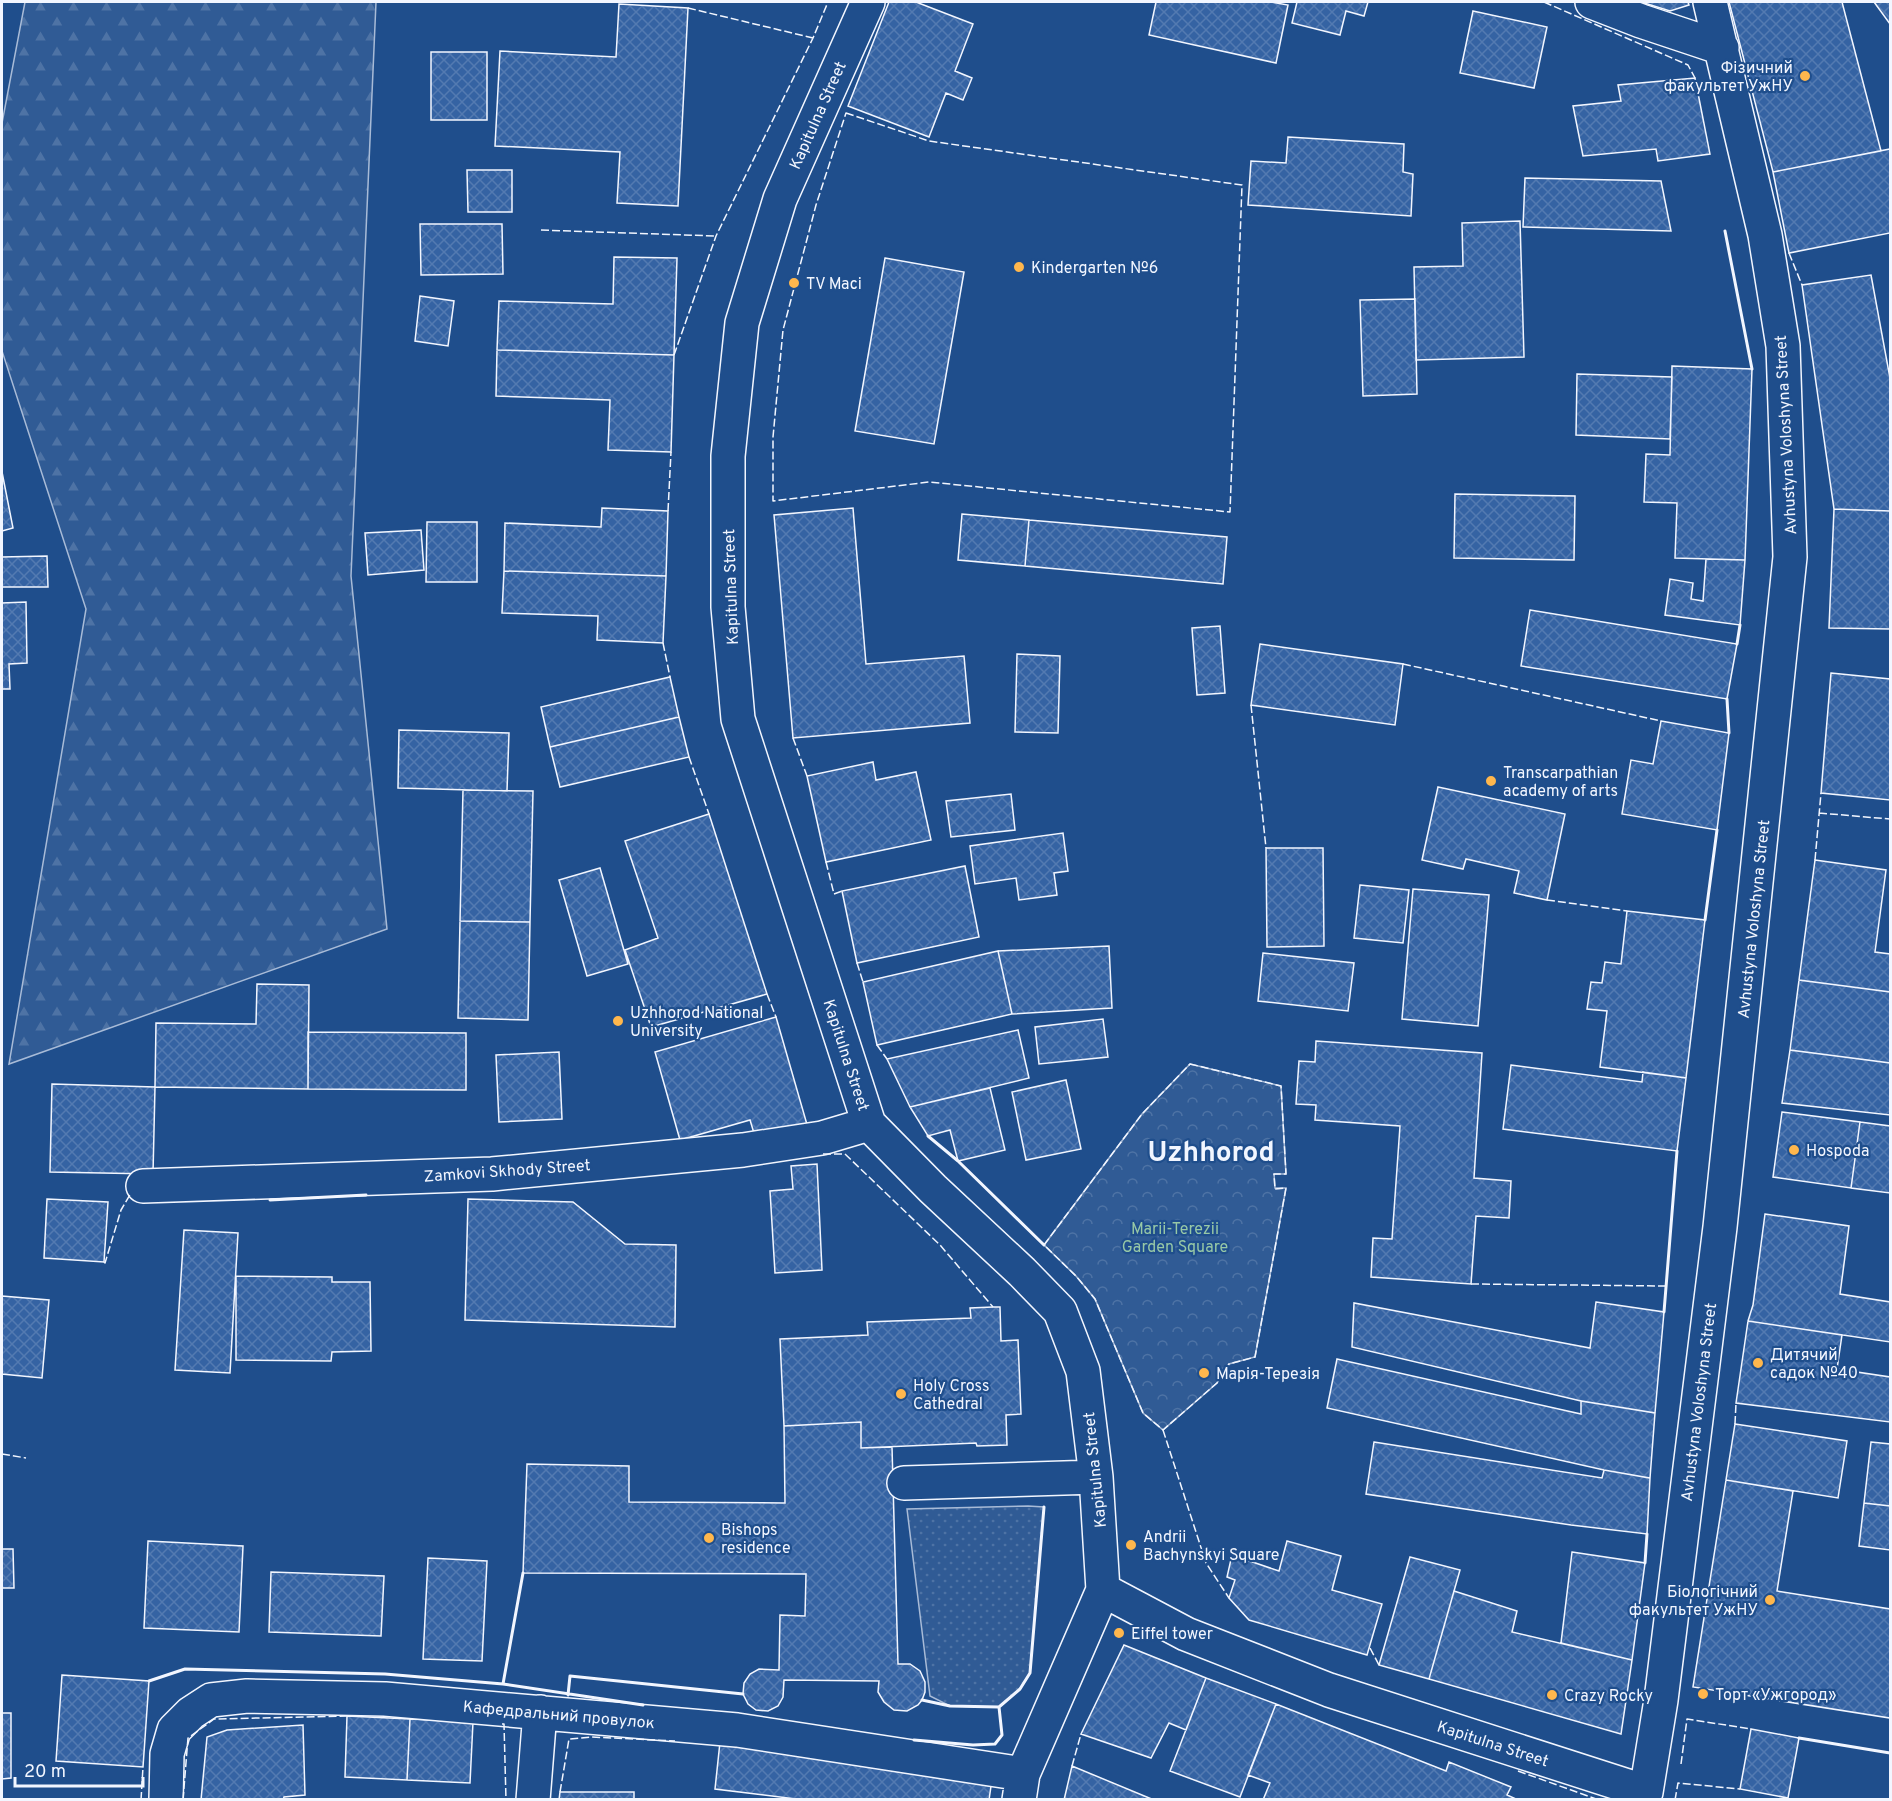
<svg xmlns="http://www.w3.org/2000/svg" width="1892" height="1801" viewBox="0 0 1892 1801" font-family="Overpass,sans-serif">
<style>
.forest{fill:url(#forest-firs);stroke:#a8bbd7;stroke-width:1.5}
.park{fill:url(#park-crowns);stroke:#a8bbd7;stroke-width:1.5}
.garden{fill:url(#garden-dots);stroke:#a8bbd7;stroke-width:1.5}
.building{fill:url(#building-cross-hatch);stroke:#f2f6ff;stroke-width:1.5}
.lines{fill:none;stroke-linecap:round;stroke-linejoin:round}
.minor-casing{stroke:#f2f6ff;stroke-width:36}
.minor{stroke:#1f4e8c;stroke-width:33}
.fence{stroke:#f2f6ff;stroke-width:1.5;stroke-dasharray:8 3;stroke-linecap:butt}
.wall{stroke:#f2f6ff;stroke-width:3}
.poi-dot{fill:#ffb74d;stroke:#1f4e8c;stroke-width:2}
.labels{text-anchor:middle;stroke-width:4.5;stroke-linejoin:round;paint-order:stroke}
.poi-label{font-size:16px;fill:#f2f6ff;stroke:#1f4e8c;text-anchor:start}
.street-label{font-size:16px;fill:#f2f6ff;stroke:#1f4e8c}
.park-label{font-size:16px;fill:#97c8a6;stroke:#1f4e8c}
.town-label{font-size:28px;font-weight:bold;fill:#f2f6ff;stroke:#1f4e8c}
</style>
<defs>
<pattern id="forest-firs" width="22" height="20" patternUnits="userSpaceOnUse" patternTransform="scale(1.5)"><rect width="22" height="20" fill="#305b95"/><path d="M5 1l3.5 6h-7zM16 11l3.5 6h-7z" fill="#4e73a5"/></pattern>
<pattern id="park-crowns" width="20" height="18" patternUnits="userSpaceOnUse" patternTransform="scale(1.5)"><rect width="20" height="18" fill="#305b95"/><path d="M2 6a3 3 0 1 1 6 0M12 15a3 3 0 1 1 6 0" fill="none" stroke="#4e73a5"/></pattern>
<pattern id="garden-dots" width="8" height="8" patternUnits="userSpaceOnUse" patternTransform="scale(1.5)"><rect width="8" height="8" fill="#305b95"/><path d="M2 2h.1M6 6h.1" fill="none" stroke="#4e73a5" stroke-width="1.8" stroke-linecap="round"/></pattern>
<pattern id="building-cross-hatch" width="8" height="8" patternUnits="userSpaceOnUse" patternTransform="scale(1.5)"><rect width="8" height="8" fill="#3563a3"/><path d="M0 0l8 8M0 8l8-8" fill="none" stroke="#537ab1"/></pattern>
</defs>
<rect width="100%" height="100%" fill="#1f4e8c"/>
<path class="forest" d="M 25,2 L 376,2 L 351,576 L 387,929 L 9,1064 L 86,609 L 2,351 L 2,123 Z"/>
<path class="park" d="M 1190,1064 L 1281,1086 L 1286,1174 L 1274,1174 L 1275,1188 L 1286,1188 L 1255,1357 L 1229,1364 L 1217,1383 L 1163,1430 L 1143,1413 L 1095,1299 L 1076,1276 L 1044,1245 L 1142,1114 Z"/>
<path class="garden" d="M 1028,1506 L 1044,1507 L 1030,1673 L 1020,1689 L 999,1707 L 950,1706 L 930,1696 L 907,1509 Z"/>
<path class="building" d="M 889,2 L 916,2 L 973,24 L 955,71 L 972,78 L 963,100 L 946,93 L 929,137 L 848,106 Z
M 1156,2 L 1271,2 L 1288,5 L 1276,63 L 1149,35 Z
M 1297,2 L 1368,2 L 1364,16 L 1346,11 L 1340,35 L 1292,23 Z
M 1641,2 L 1688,2 L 1689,5 L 1670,11 Z
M 1729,2 L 1842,2 L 1881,151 L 1773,172 Z
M 1874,2 L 1890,2 L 1890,24 Z
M 619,4 L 688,8 L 678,206 L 617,203 L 620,152 L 495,146 L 500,51 L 616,57 Z
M 1473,11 L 1547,27 L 1534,88 L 1460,73 Z
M 431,52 L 487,52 L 487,120 L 431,120 Z
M 1695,78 L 1710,154 L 1658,161 L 1656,149 L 1583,156 L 1573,106 L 1621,101 L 1618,85 Z
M 1288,137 L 1404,144 L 1403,172 L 1413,174 L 1411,216 L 1248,205 L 1251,161 L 1286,163 Z
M 1890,149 L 1890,233 L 1789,253 L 1773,172 Z
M 467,170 L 512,170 L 512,212 L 468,212 Z
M 1525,178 L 1661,181 L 1671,231 L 1523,227 Z
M 1520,221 L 1524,357 L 1416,360 L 1414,267 L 1463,266 L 1462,223 Z
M 420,224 L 502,224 L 503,274 L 421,275 Z
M 614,257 L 677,258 L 674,355 L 497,350 L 499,301 L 613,304 Z
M 885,258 L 964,272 L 934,444 L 855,431 Z
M 1871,275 L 1890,378 L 1890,511 L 1834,509 L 1802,285 Z
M 420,296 L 454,301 L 448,346 L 415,341 Z
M 1415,299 L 1417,394 L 1363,396 L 1360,300 Z
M 497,350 L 674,355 L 671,452 L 608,450 L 610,400 L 496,396 Z
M 1672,366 L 1752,369 L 1745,560 L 1675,558 L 1677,503 L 1644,502 L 1646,454 L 1670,455 Z
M 1577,374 L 1672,377 L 1670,439 L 1576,435 Z
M 2,472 L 13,528 L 2,531 Z
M 1455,494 L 1575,496 L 1574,560 L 1454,558 Z
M 602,508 L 668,511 L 666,576 L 504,571 L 505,523 L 601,527 Z
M 853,508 L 866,664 L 964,656 L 970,723 L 793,738 L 774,515 Z
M 1834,509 L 1890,511 L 1890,629 L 1829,628 Z
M 962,514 L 1029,520 L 1025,566 L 958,560 Z
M 1029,520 L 1227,537 L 1223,584 L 1025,566 Z
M 427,522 L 477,522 L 477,582 L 426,582 Z
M 421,530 L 424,570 L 368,575 L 365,533 Z
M 47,556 L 48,587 L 2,587 L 2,557 Z
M 1706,559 L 1745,560 L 1740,625 L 1665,615 L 1670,579 L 1693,583 L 1691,599 L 1703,601 Z
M 504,571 L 666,576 L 663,643 L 597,640 L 598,616 L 502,613 Z
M 26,602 L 27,663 L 9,664 L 10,689 L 2,689 L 2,603 Z
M 1530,610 L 1737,644 L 1727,699 L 1521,666 Z
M 1220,626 L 1225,693 L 1197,695 L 1192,628 Z
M 1260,644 L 1403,664 L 1395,725 L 1251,705 Z
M 1017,654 L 1060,656 L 1058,733 L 1015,732 Z
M 1831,673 L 1890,679 L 1890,800 L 1821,793 Z
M 670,677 L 679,717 L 550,747 L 541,707 Z
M 679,717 L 689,757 L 560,787 L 550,747 Z
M 1661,721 L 1729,733 L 1717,830 L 1622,814 L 1631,760 L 1653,764 Z
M 399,730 L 509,733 L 507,791 L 398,788 Z
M 873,762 L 876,780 L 916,772 L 931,840 L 826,862 L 807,776 Z
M 1438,787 L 1565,814 L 1547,900 L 1514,893 L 1519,871 L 1466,859 L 1463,869 L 1422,860 Z
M 463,790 L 533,791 L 530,922 L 460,921 Z
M 1011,794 L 1015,830 L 951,837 L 946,801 Z
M 709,814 L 767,994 L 651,1027 L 625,950 L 658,938 L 625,841 Z
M 1063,833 L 1068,871 L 1054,873 L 1057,895 L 1019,900 L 1016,878 L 975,884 L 970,846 Z
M 1266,848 L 1323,848 L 1324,946 L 1267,947 Z
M 1815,860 L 1886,870 L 1875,952 L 1890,954 L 1890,992 L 1799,980 Z
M 965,866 L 979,937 L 857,963 L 842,891 Z
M 600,868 L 628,964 L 587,976 L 559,880 Z
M 1360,885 L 1409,890 L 1403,943 L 1354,938 Z
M 1413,889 L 1489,895 L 1478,1026 L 1402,1019 Z
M 1627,911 L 1705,920 L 1686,1078 L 1600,1067 L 1607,1011 L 1587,1009 L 1591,982 L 1602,983 L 1605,962 L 1621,964 Z
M 460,921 L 530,922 L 528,1020 L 458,1018 Z
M 1109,946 L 1112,1008 L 1012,1014 L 998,951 Z
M 998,951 L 1012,1014 L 877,1045 L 863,982 Z
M 1263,953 L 1354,963 L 1348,1011 L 1258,1001 Z
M 1799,980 L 1890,992 L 1890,1063 L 1790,1050 Z
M 257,984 L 309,985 L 308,1089 L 155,1087 L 156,1023 L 256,1024 Z
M 776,1017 L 808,1128 L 757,1143 L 750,1120 L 680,1140 L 655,1052 Z
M 1103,1019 L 1108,1057 L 1039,1064 L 1035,1027 Z
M 1018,1030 L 1029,1078 L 910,1107 L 887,1059 Z
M 308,1032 L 466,1033 L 466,1090 L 308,1089 Z
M 1316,1041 L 1482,1053 L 1474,1178 L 1511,1181 L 1509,1218 L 1476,1216 L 1471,1284 L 1371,1277 L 1373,1238 L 1392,1239 L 1400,1126 L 1315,1120 L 1316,1105 L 1296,1104 L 1299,1061 L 1315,1062 Z
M 1790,1050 L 1890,1063 L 1890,1115 L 1782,1103 Z
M 559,1052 L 562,1119 L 499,1122 L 496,1055 Z
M 1511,1065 L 1642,1082 L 1643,1072 L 1686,1078 L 1677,1151 L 1503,1129 Z
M 1066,1080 L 1081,1149 L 1026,1160 L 1012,1092 Z
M 52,1084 L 155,1087 L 153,1174 L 50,1172 Z
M 990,1088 L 1005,1150 L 958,1161 L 950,1130 L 928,1136 L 910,1107 Z
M 1782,1112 L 1860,1122 L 1851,1188 L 1773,1177 Z
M 1860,1122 L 1890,1126 L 1890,1193 L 1851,1188 Z
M 817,1164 L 822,1270 L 775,1273 L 770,1191 L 793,1189 L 791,1166 Z
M 47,1199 L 108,1202 L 104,1262 L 44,1258 Z
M 468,1199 L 573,1202 L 625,1244 L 676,1245 L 675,1327 L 465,1320 Z
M 1765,1214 L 1849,1226 L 1840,1294 L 1890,1302 L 1890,1342 L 1748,1321 L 1753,1305 Z
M 184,1230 L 238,1233 L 230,1373 L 175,1370 Z
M 236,1276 L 332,1277 L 332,1282 L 370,1282 L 371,1351 L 332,1352 L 331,1361 L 236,1360 Z
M 2,1296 L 49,1300 L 42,1378 L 2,1374 Z
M 1596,1302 L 1664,1312 L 1655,1413 L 1581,1401 L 1352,1347 L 1354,1303 L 1590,1348 Z
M 993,1307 L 1000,1307 L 1001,1341 L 1018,1340 L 1021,1414 L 1006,1415 L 1007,1445 L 977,1446 L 976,1443 L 861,1448 L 861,1422 L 784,1426 L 780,1339 L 868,1335 L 867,1322 L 971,1318 L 970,1308 Z
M 1748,1321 L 1842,1335 L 1837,1369 L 1890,1377 L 1890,1422 L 1736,1403 Z
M 1337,1359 L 1581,1414 L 1581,1401 L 1655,1413 L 1650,1478 L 1604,1470 L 1327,1408 Z
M 861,1422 L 861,1448 L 892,1447 L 898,1664 L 910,1664 L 920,1671 L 925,1682 L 925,1692 L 922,1700 L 918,1705 L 907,1711 L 894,1710 L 884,1702 L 878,1692 L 879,1681 L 784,1680 L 783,1697 L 778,1706 L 768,1711 L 756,1710 L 748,1704 L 743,1694 L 744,1683 L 750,1674 L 759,1669 L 779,1670 L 780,1615 L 805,1616 L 806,1574 L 523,1573 L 527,1464 L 629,1466 L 629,1502 L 785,1503 L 784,1426 Z
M 1735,1424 L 1847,1441 L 1838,1498 L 1726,1480 Z
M 1374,1442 L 1602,1478 L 1604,1470 L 1650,1478 L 1647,1534 L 1571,1525 L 1366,1494 Z
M 1871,1442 L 1890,1444 L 1890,1506 L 1864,1503 Z
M 1726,1480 L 1793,1491 L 1777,1591 L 1890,1609 L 1890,1718 L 1693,1687 Z
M 1864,1503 L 1890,1506 L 1890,1550 L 1859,1546 Z
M 148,1541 L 243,1546 L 239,1632 L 144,1628 Z
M 1287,1541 L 1341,1556 L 1332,1590 L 1382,1604 L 1367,1655 L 1249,1620 L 1229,1598 L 1235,1580 L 1227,1577 L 1232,1555 L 1279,1571 Z
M 2,1549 L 13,1549 L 14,1588 L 2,1588 Z
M 1572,1552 L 1645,1563 L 1632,1660 L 1561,1643 Z
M 1410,1557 L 1460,1570 L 1429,1679 L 1379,1665 Z
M 428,1558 L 487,1561 L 482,1661 L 423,1659 Z
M 271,1572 L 384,1576 L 381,1636 L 269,1632 Z
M 1454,1591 L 1517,1611 L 1512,1632 L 1632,1660 L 1621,1734 L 1429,1679 Z
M 1124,1645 L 1206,1678 L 1186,1730 L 1169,1723 L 1151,1758 L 1081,1734 Z
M 62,1675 L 149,1681 L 143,1767 L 56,1761 Z
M 1206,1678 L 1276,1704 L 1240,1797 L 1170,1771 Z
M 1276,1704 L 1446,1771 L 1449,1762 L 1511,1787 L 1507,1795 L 1518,1800 L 1263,1800 L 1270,1783 L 1248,1775 Z
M 2,1713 L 11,1713 L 11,1778 L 2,1779 Z
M 347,1716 L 410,1719 L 407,1780 L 345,1777 Z
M 410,1719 L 473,1722 L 470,1783 L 407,1780 Z
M 303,1725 L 305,1795 L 284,1797 L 283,1800 L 201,1800 L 207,1737 L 227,1730 Z
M 1751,1729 L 1799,1738 L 1788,1798 L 1740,1789 Z
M 720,1742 L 810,1753 L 991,1786 L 989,1800 L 804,1800 L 715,1789 Z
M 1072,1766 L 1154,1800 L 1064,1800 Z
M 560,1792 L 634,1792 L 634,1800 L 559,1800 Z"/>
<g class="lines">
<g class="minor-casing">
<path id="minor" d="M 868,2 L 780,199 L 742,323 L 728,456 L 728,607 L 738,719 L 869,1124 L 933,1189 L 1022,1272 L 1060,1311 L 1083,1371 L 1096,1477 L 1103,1590 L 1023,1774 L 1019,1800
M 1592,2 L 1641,21 L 1722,48
M 143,1186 L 492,1174 L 743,1150 L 822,1138 L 869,1124
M 904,1483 L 1096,1477
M 1103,1590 L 1186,1634 L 1329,1690 L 1646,1792 L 1661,1700 L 1720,1227 L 1790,557 L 1783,346 L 1765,235 L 1710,2
M 166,1800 L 167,1754 L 174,1730 L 191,1713 L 211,1700 L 247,1696 L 385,1699 L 737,1730 L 1023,1774
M 533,1800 L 540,1712"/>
</g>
<use href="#minor" class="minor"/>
<path class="fence" d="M 1544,2 L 1688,65 L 1695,78
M 688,8 L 813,38
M 846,113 L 929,141 L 1242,185 L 1230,512 L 929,482 L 773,501 L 773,437 L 783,330 L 816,205 Z
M 541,230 L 716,236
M 1789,253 L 1802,285
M 674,355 L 716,236 L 813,38 L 828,2
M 668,511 L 671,452
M 663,643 L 670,677
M 1403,664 L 1661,721
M 1251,705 L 1266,848
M 793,738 L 807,776
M 689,757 L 709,814
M 1819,813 L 1890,819
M 1815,860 L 1821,793
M 826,862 L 834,894 L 842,891
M 1547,900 L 1627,911
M 857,963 L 863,982
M 767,994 L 776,1017
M 877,1045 L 887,1059
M 1190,1064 L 1281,1086 L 1286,1174 L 1274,1174 L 1275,1189 L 1286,1188 L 1255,1357 L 1229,1364 L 1217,1383 L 1163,1430 L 1143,1413 L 1095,1299 L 1076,1276 L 1044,1245 L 1142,1114 Z
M 823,1154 L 845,1154 L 940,1245 L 993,1307
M 104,1262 L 105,1263 L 121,1210 L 131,1193
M 1471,1284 L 1667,1286
M 1735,1424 L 1736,1403
M 1163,1430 L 1206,1563 L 1229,1598
M 2,1454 L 26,1458
M 1370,1648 L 1379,1665
M 502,1724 L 504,1724 L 506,1800
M 1681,1764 L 1687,1719 L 1751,1729
M 1072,1766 L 1081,1734
M 1518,1771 L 1599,1800
M 560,1792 L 569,1739 L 592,1737 L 675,1741
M 141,1800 L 143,1767
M 183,1800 L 188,1738 L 214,1719 L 347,1716
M 1675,1800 L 1678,1783 L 1740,1789"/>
<path class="wall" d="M 1725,231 L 1752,369
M 1737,644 L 1740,625
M 1727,699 L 1729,733
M 1705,920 L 1717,830
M 928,1136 L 958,1161 L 1044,1245
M 270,1200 L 366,1195
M 1664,1312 L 1677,1151
M 1645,1563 L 1647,1534
M 149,1681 L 185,1669 L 385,1674 L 503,1684 L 643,1705
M 503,1684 L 523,1573
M 568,1695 L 570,1676 L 743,1694
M 922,1700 L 950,1706 L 999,1707 L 1020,1689 L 1030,1673 L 1044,1507
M 1799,1738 L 1890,1753
M 914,1740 L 973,1745 L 995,1744 L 1002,1735 L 999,1707"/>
</g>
<g class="poi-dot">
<circle cx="1805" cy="76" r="6"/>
<circle cx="1019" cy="267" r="6"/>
<circle cx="794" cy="283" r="6"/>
<circle cx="1491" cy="781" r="6"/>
<circle cx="618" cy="1021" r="6"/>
<circle cx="1794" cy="1150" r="6"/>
<circle cx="1758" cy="1363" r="6"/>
<circle cx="1204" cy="1373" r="6"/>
<circle cx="901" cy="1394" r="6"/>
<circle cx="709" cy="1538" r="6"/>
<circle cx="1131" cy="1545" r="6"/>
<circle cx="1770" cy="1600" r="6"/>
<circle cx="1119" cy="1633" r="6"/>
<circle cx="1703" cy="1694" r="6"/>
<circle cx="1552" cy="1695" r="6"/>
</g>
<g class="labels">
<g class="poi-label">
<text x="1793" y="73" text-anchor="end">Фізичний<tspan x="1793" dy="18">факультет УжНУ</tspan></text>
<text x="1031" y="273">Kindergarten №6</text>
<text x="806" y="289">TV Maci</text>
<text x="1503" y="778">Transcarpathian<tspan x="1503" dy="18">academy of arts</tspan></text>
<text x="630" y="1018">Uzhhorod National<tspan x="630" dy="18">University</tspan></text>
<text x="1806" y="1156">Hospoda</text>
<text x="1770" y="1360">Дитячий<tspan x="1770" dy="18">садок №40</tspan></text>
<text x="1216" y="1379">Марія-Терезія</text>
<text x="913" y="1391">Holy Cross<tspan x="913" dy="18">Cathedral</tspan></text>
<text x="721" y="1535">Bishops<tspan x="721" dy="18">residence</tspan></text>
<text x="1143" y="1542">Andrii<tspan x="1143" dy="18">Bachynskyi Square</tspan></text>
<text x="1758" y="1597" text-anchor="end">Біологічний<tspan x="1758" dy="18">факультет УжНУ</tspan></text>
<text x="1131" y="1639">Eiffel tower</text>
<text x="1715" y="1700">Торт «Ужгород»</text>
<text x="1564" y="1701">Crazy Rocky</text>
</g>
<g class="street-label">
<text transform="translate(817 115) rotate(-66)" y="6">Kapitulna Street</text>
<text transform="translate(1785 435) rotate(-93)" y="6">Avhustyna Voloshyna Street</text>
<text transform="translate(730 587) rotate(-92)" y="6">Kapitulna Street</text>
<text transform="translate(1753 919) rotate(-84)" y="6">Avhustyna Voloshyna Street</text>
<text transform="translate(847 1055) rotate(72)" y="6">Kapitulna Street</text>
<text transform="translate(507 1170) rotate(-4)" y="6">Zamkovi Skhody Street</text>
<text transform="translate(1698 1402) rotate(-83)" y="6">Avhustyna Voloshyna Street</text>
<text transform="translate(1094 1470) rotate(-96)" y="6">Kapitulna Street</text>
<text transform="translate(559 1714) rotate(5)" y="6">Кафедральний провулок</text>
<text transform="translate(1493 1743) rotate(18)" y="6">Kapitulna Street</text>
</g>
<g class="park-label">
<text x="1175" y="1234">Marii-Terezii<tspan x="1175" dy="18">Garden Square</tspan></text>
</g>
<g class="town-label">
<text x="1211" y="1161">Uzhhorod</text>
</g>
</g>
<rect width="1892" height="1801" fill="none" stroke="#f2f6ff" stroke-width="6"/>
<path d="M15 1777v9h128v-9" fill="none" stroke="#f2f6ff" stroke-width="3"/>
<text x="24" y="1777" font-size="18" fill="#f2f6ff" stroke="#1f4e8c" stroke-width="4.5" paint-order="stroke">20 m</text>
</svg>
